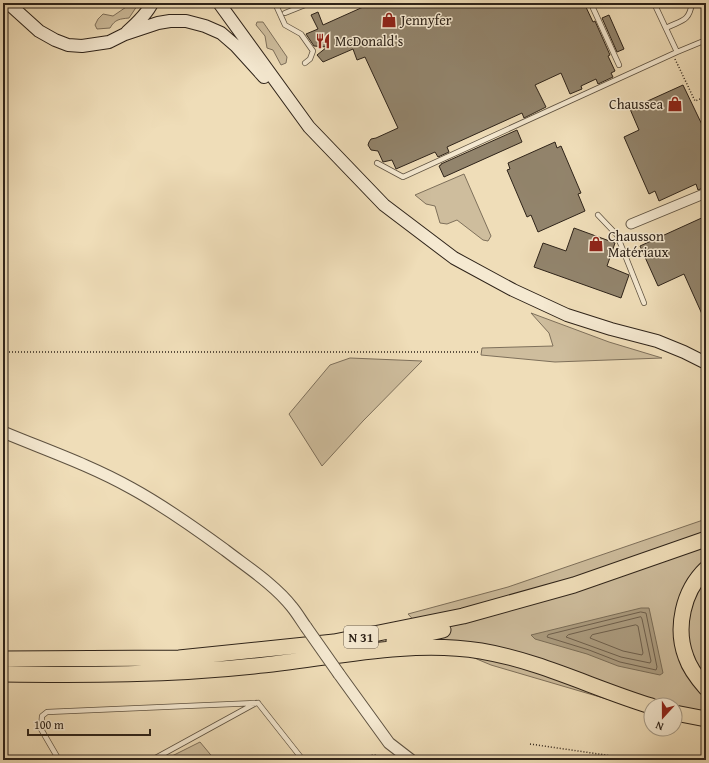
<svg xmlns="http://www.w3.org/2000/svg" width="709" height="763" viewBox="0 0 709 763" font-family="'Gentium Book Plus',serif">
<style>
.green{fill:#cebd9d;stroke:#7e705b}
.water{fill:#ad9e82;stroke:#7a6d58}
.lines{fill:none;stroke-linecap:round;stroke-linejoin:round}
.shore{stroke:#6e604e;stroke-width:1}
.building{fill:#92846c;stroke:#2e2319}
.service-casing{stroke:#5e5241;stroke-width:6}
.minor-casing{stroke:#5e5241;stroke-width:11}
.tertiary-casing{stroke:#5e5241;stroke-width:13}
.secondary-casing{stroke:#2e2319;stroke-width:14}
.trunk-casing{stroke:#2e2319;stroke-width:17}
.path{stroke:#2e2319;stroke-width:1.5;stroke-dasharray:1 2;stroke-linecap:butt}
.service{stroke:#f5e9d1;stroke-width:4.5}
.minor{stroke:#f5e9d1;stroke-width:9}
.tertiary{stroke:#f5e9d1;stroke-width:11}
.secondary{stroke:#f5e9d1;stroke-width:12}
.trunk{stroke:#efddb8;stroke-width:15}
.tertiary-bridge-casing{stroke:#5e5241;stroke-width:13;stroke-linecap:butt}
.tertiary-bridge{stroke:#f5e9d1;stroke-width:11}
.labels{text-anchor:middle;stroke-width:3;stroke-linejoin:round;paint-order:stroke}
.shield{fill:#f5e9d1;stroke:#6a5e50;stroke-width:1}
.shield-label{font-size:13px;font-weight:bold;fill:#2e2319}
.poi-label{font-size:14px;fill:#2e2319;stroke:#f5e9d1;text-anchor:start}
</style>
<rect width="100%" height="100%" fill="#efddb8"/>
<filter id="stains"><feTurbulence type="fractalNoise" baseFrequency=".005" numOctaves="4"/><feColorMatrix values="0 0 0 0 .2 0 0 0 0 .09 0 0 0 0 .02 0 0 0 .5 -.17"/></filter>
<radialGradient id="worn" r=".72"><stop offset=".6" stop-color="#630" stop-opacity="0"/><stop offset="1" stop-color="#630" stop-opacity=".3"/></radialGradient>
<path class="green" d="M 132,3 L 139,3 L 129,18 C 120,19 115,19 110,28 L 97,29 L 95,25 L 98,19 L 103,14 L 113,16 Z
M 257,22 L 263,22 L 287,57 L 286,63 L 281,65 L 273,50 L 267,48 L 265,36 L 256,25 Z
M 464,174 L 491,236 L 488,241 L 483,240 L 457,220 L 447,224 L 440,223 L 435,206 L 426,204 L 415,195 Z
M 531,313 L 609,342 L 662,358 L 555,362 L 481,355 L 482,348 L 553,346 L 549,333 Z
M 350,358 L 422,361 L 363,421 L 322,466 L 289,414 L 330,365 Z
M 706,519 L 706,727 L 675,719 L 675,705 L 651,705 L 651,712 L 491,665 L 472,657 L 433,641 L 408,614 L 508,587 Z
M 200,742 L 215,760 L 164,760 Z"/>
<path class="water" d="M 641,608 L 649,608 L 663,673 L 660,675 L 618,666 L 587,654 L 535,639 L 531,635 Z"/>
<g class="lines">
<path class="shore" d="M 641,612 L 646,613 L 657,667 L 656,670 L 620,662 L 589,650 L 547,637 L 548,635 Z
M 641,617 L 642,619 L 651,661 L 650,663 L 621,657 L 566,637 L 568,635 Z
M 636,625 L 638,626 L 643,653 L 642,655 L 623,651 L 590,638 L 592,635 Z"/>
</g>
<path class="building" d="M 372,3 L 584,3 L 593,22 L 595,21 L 610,55 L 608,56 L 615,71 L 611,73 L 613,77 L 598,84 L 596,79 L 581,86 L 582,89 L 570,94 L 561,73 L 535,85 L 546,107 L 524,118 L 522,113 L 447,147 L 449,152 L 438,157 L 435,152 L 396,169 L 392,160 L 383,162 L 378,151 L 371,150 L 368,145 L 369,142 L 371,139 L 376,138 L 398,128 L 365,57 L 357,60 L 353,49 L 323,62 L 317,55 L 327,47 L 314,46 L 306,34 L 318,29 L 311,15 L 318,12 L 323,25 Z
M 609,15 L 624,49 L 617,52 L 602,18 Z
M 683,85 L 706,133 L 706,180 L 703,181 L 705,187 L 698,190 L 696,184 L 659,201 L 655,191 L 649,194 L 624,137 L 639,130 L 630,109 Z
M 517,130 L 522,142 L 444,177 L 439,166 L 441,165 L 441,164 Z
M 555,142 L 557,148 L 561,146 L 581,193 L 578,194 L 585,211 L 538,232 L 531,215 L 527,217 L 507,170 L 510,169 L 508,163 Z
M 706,216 L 706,323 L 684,274 L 658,286 L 640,246 Z
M 574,228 L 615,243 L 607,266 L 629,275 L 621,298 L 534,267 L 543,243 L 566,251 Z"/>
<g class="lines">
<g class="service-casing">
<path id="service" d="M 275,3 L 285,25 L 301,34 L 313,51 L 310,59 L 305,63
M 654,3 L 677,52 L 706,40
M 593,8 L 619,65
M 285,13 L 310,3
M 666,28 C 682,20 689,22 692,3
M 377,163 L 403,177 L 677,52
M 598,215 L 617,235 L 644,303
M 258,703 L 303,760
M 59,760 L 41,729 L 42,716 L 47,712 L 258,703
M 152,760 L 256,703"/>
</g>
<g class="minor-casing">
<path id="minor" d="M 631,224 L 706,193"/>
</g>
<g class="tertiary-casing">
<path id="tertiary" d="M 3,432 C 46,450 90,465 131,488 C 164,506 195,528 225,550 C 247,567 275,585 292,607 C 297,613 301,620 306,627
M 339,674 L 389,743 L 411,760"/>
</g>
<g class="secondary-casing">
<path id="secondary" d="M 8,3 L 39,31 L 55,40 L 68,45 L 82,46 L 109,42 L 125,34 L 158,23 L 170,21 L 186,21 L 205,26 L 221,33 L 236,46 L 264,77
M 219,3 L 309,127 L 384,205 L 454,258 L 513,290 L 567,315 L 611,329 L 657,341 L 684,352 L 706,363
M 127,32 C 136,24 147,14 152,3"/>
</g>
<g class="trunk-casing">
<path id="trunk" d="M 706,569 C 683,591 675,628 686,657 C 690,669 698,679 706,688
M 394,641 L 443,630
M 3,659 L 179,658 L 334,642 L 463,616 L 574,585 L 706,539
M 3,674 C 87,675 170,675 254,666 C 327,659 408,639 481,651 C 540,661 595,689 651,706
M 675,713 L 706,719"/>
</g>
<path class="path" d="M 675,59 L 695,101 L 705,97
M 3,352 L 479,352
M 530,744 L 640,760
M 364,760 C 373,752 377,755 386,760"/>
<use href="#service" class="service"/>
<use href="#minor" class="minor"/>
<use href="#tertiary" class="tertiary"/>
<use href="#secondary" class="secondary"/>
<use href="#trunk" class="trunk"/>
<g class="tertiary-bridge-casing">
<path id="tertiary-bridge" d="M 306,627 L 339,674"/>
</g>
<use href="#tertiary-bridge" class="tertiary-bridge"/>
</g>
<defs>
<g id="shop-bare" transform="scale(1.2)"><path d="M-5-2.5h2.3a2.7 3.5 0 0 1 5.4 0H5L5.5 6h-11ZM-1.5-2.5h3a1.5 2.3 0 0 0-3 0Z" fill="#8f2418" stroke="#f5e9d1" stroke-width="2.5" paint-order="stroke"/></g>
<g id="restaurant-bare" transform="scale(1.2)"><path d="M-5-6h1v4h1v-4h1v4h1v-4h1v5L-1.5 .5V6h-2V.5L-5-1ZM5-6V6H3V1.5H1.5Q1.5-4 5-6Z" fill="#8f2418" stroke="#f5e9d1" stroke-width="2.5" paint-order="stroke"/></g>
</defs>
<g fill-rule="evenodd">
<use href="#shop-bare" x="389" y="20"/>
<use href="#restaurant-bare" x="323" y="41"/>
<use href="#shop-bare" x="675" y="104"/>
<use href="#shop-bare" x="596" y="244"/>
</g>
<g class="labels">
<rect class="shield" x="344" y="626" width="34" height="22" rx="3"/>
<g class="shield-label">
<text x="361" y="642">N 31</text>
</g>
<g class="poi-label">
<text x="401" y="25">Jennyfer</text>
<text x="335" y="46">McDonald's</text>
<text x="663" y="109" text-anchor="end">Chaussea</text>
<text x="608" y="241">Chausson<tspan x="608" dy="16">Matériaux</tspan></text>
</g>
</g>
<rect width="709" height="763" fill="none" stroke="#efddb8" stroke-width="16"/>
<rect x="4" y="4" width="701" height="755" fill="none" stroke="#2e2319" stroke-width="2"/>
<rect x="8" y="8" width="693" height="747" fill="none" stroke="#2e2319"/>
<g transform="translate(663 717) rotate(201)"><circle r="19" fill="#f5e9d1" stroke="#a59a87"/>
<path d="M0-3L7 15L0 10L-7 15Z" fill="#8f2418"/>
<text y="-6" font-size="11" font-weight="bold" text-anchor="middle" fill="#2e2319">N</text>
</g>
<path d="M28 729v6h122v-6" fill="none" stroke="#2e2319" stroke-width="2"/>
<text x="34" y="729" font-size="12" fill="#2e2319" stroke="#f5e9d1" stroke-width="3" paint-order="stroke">100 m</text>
<rect width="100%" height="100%" filter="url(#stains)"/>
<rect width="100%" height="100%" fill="url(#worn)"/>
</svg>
